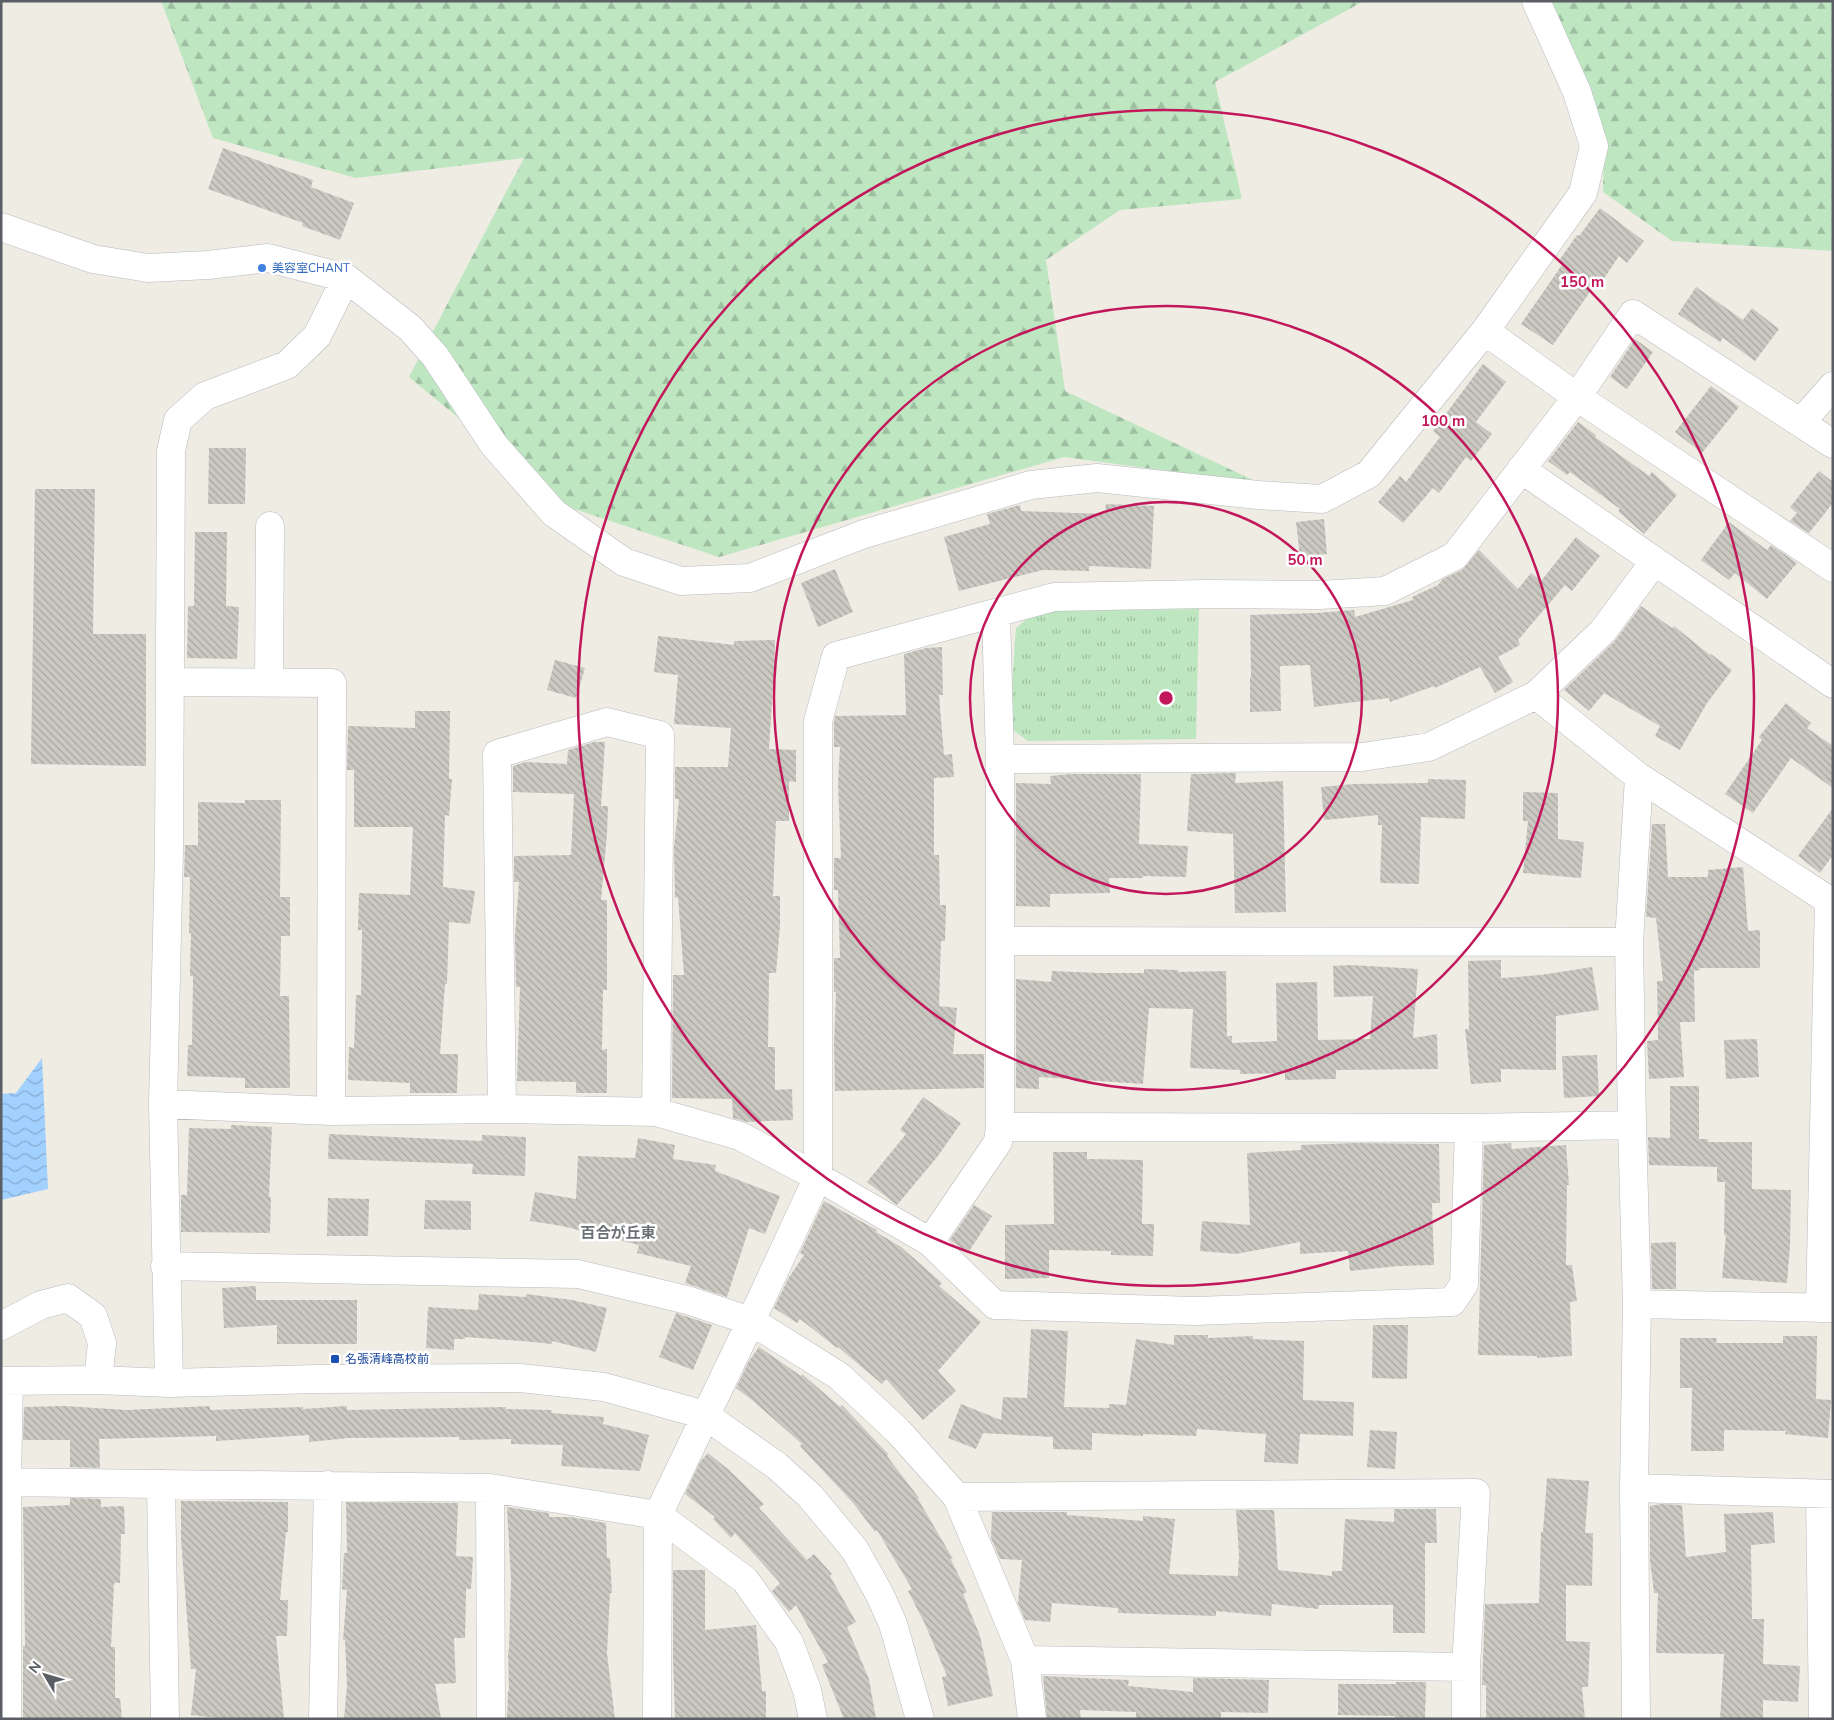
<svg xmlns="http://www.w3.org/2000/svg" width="1834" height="1720" viewBox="0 0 1834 1720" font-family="'Nunito Sans','Noto Sans JP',sans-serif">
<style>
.forest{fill:url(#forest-firs)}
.park{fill:url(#park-tufts)}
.water{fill:url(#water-waves)}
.building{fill:url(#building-back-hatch)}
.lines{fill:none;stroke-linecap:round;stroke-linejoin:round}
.minor-casing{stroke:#b8babf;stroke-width:29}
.minor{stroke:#fff;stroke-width:28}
.ring{fill:none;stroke:#c2185b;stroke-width:2.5}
.shop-dot{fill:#3f7fe0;stroke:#fff;stroke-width:2}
.transit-dot{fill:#1a4fb4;stroke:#fff;stroke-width:2}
.labels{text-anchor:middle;stroke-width:5;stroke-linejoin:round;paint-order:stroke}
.shop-label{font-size:12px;fill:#366cbe;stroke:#fff;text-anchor:start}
.transit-label{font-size:12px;fill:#164399;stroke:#fff;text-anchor:start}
.quarter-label{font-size:15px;font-weight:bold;fill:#6c7076;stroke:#fff}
.centre{fill:#c2185b;stroke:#fff;stroke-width:2.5}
.ring-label{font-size:15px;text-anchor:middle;font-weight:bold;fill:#c2185b;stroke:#fff;stroke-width:5;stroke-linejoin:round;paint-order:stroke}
</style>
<defs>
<pattern id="forest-firs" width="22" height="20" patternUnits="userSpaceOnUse" patternTransform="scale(1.25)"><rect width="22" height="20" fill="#bee7c1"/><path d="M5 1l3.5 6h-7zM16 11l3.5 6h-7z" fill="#9dbea0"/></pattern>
<pattern id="park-tufts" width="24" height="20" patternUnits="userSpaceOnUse" patternTransform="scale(1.25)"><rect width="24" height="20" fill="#bee7c1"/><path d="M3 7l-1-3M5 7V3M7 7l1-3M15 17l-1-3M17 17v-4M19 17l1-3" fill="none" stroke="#9dbea0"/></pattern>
<pattern id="water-waves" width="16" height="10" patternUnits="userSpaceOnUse" patternTransform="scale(1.25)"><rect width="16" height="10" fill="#a2d0ff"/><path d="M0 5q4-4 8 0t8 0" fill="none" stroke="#87acd2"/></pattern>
<pattern id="building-back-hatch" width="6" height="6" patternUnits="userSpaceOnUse" patternTransform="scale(1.25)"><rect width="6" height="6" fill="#cbc9c2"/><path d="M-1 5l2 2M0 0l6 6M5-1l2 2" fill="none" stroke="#a8a6a1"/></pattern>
</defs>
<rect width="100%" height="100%" fill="#eeece3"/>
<path class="forest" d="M 161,1 L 1364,1 L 1215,82 L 1242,199 L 1120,210 L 1046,260 L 1065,391 L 1259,483 L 1064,457 L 719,557 L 565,506 L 409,377 L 524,158 L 356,178 L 213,138 Z
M 1521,1 L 1833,1 L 1833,251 L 1672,241 L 1603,192 L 1604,142 Z"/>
<path class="park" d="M 1199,609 L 1196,739 L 1028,741 L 1009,727 L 1016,628 L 1036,611 Z"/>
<path class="water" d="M 42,1058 L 48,1189 L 1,1200 L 1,1094 L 16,1093 Z"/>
<path class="building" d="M 223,148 L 313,180 L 311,187 L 354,203 L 340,240 L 302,226 L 303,223 L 208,189 Z
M 1600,208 L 1644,241 L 1627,263 L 1619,256 L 1597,289 L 1594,286 L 1553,345 L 1521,324 L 1562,265 L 1558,262 L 1577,235 L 1579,236 Z
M 1696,287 L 1743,320 L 1752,308 L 1779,329 L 1755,361 L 1723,338 L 1720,342 L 1678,314 Z
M 1635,339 L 1653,352 L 1627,389 L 1610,377 Z
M 1483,364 L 1506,382 L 1476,422 L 1492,434 L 1471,461 L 1466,457 L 1439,493 L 1433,488 L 1403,523 L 1378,502 L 1400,476 L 1406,482 L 1440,437 L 1433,431 Z
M 1711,386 L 1739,407 L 1702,453 L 1675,432 Z
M 1578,422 L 1596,435 L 1595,437 L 1649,476 L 1652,472 L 1677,495 L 1644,534 L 1618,511 L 1620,509 L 1570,472 L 1567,475 L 1548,461 Z
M 209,448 L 246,448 L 245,504 L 208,504 Z
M 1819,471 L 1833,482 L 1833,503 L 1809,533 L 1790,521 L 1797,513 L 1790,507 Z
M 35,489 L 95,489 L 93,634 L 146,634 L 146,766 L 31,764 Z
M 1106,504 L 1154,506 L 1151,569 L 1089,566 L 1089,571 L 1043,570 L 959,591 L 944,537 L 990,524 L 987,514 L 1020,505 L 1021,511 L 1105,514 Z
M 1324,519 L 1327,554 L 1300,557 L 1296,522 Z
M 1729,522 L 1767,550 L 1771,545 L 1797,563 L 1767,599 L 1735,573 L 1729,580 L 1701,560 Z
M 195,532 L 227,532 L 226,606 L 239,607 L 237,659 L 187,658 L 188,606 L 194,606 Z
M 1576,537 L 1600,556 L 1572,591 L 1565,585 L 1518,640 L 1520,645 L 1498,657 L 1513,682 L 1495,693 L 1480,667 L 1435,688 L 1434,686 L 1390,702 L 1389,698 L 1314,707 L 1310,665 L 1280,666 L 1281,711 L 1250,712 L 1250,677 L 1251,677 L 1250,615 L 1316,613 L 1354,610 L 1355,617 L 1413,600 L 1412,597 L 1438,585 L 1443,579 L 1462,570 L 1479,550 L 1518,589 L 1531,573 L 1541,581 Z
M 835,569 L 853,612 L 818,627 L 801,583 Z
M 1641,606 L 1672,628 L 1674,626 L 1710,655 L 1711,654 L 1732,670 L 1707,703 L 1680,750 L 1655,736 L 1660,726 L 1604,693 L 1589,711 L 1564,690 L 1614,642 Z
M 658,636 L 734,645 L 734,641 L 775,640 L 774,686 L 773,686 L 769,749 L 796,750 L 796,782 L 789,781 L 789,821 L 776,821 L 773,896 L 780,896 L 780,925 L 776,973 L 769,973 L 768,1047 L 775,1047 L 775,1090 L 792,1089 L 793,1120 L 747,1122 L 733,1118 L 732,1099 L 672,1098 L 673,975 L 684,975 L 678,897 L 675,898 L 674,848 L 679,799 L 675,799 L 675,767 L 728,767 L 731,728 L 674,724 L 678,675 L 654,672 Z
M 942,647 L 943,695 L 939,695 L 944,755 L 952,754 L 954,777 L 934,778 L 934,855 L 939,855 L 940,905 L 946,905 L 945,941 L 941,941 L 939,1006 L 957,1008 L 953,1054 L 984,1054 L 984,1088 L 835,1091 L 834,1044 L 836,992 L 834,992 L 834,958 L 840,958 L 838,890 L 834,890 L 834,858 L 841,858 L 838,783 L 840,747 L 834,747 L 834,723 L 835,716 L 906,715 L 904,654 L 926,648 Z
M 555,660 L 585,668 L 576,698 L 547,690 Z
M 1786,703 L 1811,723 L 1807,728 L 1833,746 L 1833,788 L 1791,758 L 1753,813 L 1725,794 L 1762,740 L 1759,737 Z
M 415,711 L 450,711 L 449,779 L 452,779 L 449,816 L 445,815 L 443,887 L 475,891 L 470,924 L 449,922 L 447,984 L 445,984 L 440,1054 L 458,1054 L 457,1093 L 410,1093 L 410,1083 L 348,1080 L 349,1047 L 354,1048 L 356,995 L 361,995 L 362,930 L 358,930 L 359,893 L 410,895 L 413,827 L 354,827 L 354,770 L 347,770 L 348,726 L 415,728 Z
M 594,742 L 605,742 L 601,806 L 608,806 L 607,834 L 601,900 L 607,900 L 607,990 L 603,990 L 602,1050 L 607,1049 L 607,1093 L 576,1093 L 576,1082 L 517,1081 L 520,987 L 516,987 L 515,935 L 519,882 L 514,882 L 514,856 L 571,855 L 574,794 L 513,792 L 513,766 L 525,762 L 567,764 L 568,750 Z
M 1236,773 L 1235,783 L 1283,781 L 1286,912 L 1235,913 L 1233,834 L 1187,831 L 1191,774 Z
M 1071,774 L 1141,774 L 1139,844 L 1188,846 L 1186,877 L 1143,876 L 1143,878 L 1109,878 L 1110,893 L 1050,894 L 1050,907 L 1016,906 L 1016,783 L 1051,784 L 1050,776 Z
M 1428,779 L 1466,780 L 1465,819 L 1421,817 L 1419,884 L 1380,883 L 1382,825 L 1378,825 L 1378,815 L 1324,820 L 1321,787 L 1354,784 L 1428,783 Z
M 1523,792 L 1558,793 L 1558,839 L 1584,842 L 1581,878 L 1523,873 L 1528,821 L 1523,821 Z
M 245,800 L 281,800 L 280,897 L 290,897 L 290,936 L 281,936 L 280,996 L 289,996 L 290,1088 L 245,1088 L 245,1078 L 187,1076 L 188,1045 L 192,1045 L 193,976 L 190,976 L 191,933 L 189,933 L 190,877 L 184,877 L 185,845 L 198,845 L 198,802 L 245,803 Z
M 1833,808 L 1833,855 L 1820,873 L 1798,856 Z
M 1652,824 L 1665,824 L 1668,877 L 1708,877 L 1708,870 L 1743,867 L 1748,931 L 1760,930 L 1760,968 L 1699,968 L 1700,970 L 1694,971 L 1695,1022 L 1680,1022 L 1684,1077 L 1649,1079 L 1647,1041 L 1658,1040 L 1657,981 L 1663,981 L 1656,918 L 1646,917 Z
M 1501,960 L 1501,978 L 1541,975 L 1592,967 L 1599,1010 L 1556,1016 L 1556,1070 L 1501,1069 L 1501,1082 L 1471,1084 L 1465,1029 L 1469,1029 L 1468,961 Z
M 1351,965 L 1418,969 L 1413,1038 L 1437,1034 L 1438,1069 L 1336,1070 L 1336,1079 L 1285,1080 L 1285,1073 L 1240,1074 L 1240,1070 L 1190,1068 L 1193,1009 L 1149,1008 L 1143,1084 L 1039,1077 L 1039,1089 L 1016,1088 L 1016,979 L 1051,982 L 1052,971 L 1098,973 L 1144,973 L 1144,969 L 1178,970 L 1178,972 L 1226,971 L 1227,1036 L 1232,1036 L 1232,1043 L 1277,1041 L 1276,983 L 1317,982 L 1318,1040 L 1370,1039 L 1373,996 L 1334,997 L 1333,966 Z
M 1757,1039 L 1759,1077 L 1726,1079 L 1724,1040 Z
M 1597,1055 L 1599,1096 L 1564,1098 L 1562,1056 Z
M 1670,1086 L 1699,1086 L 1699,1139 L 1708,1139 L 1708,1142 L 1752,1142 L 1752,1189 L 1791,1190 L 1790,1246 L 1787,1283 L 1722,1278 L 1726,1235 L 1724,1235 L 1725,1182 L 1717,1182 L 1717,1167 L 1649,1165 L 1648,1137 L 1670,1138 Z
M 923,1097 L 961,1123 L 938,1156 L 897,1205 L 867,1182 L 906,1134 L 900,1130 Z
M 231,1125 L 272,1127 L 269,1197 L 271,1197 L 270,1233 L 181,1232 L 181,1195 L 187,1195 L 189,1128 L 231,1129 Z
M 329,1134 L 482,1141 L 482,1135 L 526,1137 L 525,1176 L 472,1174 L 473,1164 L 328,1159 Z
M 638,1138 L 675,1145 L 673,1159 L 716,1165 L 715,1171 L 780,1196 L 765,1234 L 749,1228 L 727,1297 L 685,1283 L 691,1266 L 637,1253 L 639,1245 L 562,1226 L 530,1221 L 535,1192 L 576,1199 L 578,1156 L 635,1158 Z
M 1354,1143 L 1439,1144 L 1440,1203 L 1432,1203 L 1434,1265 L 1398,1266 L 1350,1271 L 1348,1251 L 1300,1254 L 1300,1242 L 1236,1254 L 1200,1251 L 1202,1221 L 1250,1225 L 1247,1153 L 1301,1150 L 1301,1145 Z
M 1511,1143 L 1512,1149 L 1566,1145 L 1569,1185 L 1567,1185 L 1566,1265 L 1572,1265 L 1577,1301 L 1570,1302 L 1572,1356 L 1537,1358 L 1537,1356 L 1478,1355 L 1484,1145 Z
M 1053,1152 L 1087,1152 L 1087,1159 L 1143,1160 L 1142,1224 L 1154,1224 L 1153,1256 L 1111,1255 L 1111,1251 L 1049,1250 L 1049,1278 L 1005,1279 L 1005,1225 L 1054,1224 Z
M 328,1198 L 369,1199 L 368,1236 L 327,1236 Z
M 425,1200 L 471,1201 L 471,1230 L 424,1229 Z
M 824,1201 L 877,1230 L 876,1232 L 901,1247 L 942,1283 L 939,1286 L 981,1322 L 938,1371 L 956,1391 L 923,1420 L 886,1379 L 882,1384 L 838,1347 L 837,1348 L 800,1319 L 797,1323 L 774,1308 L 788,1279 L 804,1255 L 800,1253 Z
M 974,1205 L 992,1216 L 968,1253 L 950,1240 Z
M 1676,1242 L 1676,1289 L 1652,1289 L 1651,1243 Z
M 256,1286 L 256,1300 L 357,1300 L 357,1344 L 277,1344 L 277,1325 L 224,1328 L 222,1288 Z
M 479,1294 L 526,1297 L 526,1294 L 572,1300 L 607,1308 L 596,1352 L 552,1341 L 552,1344 L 522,1341 L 465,1337 L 465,1339 L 454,1339 L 454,1350 L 426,1348 L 428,1307 L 478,1310 Z
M 676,1313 L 712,1325 L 693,1370 L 659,1357 Z
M 1373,1325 L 1408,1325 L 1407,1379 L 1372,1378 Z
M 1031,1329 L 1068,1331 L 1064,1407 L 1109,1408 L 1109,1404 L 1126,1405 L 1136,1339 L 1174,1345 L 1174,1335 L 1208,1335 L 1208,1338 L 1253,1336 L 1253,1339 L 1304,1341 L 1303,1400 L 1354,1402 L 1353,1436 L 1300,1434 L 1298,1464 L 1264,1462 L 1266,1434 L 1197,1429 L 1196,1436 L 1143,1434 L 1143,1436 L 1092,1433 L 1092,1450 L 1053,1449 L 1053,1437 L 983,1433 L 976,1449 L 948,1438 L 961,1404 L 1001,1420 L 1003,1397 L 1027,1398 Z
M 1783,1336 L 1817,1336 L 1816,1399 L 1831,1400 L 1828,1438 L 1785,1434 L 1786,1431 L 1724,1430 L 1724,1451 L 1691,1451 L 1692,1388 L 1680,1388 L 1680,1338 L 1717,1338 L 1716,1343 L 1783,1343 Z
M 759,1347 L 801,1376 L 802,1374 L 840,1407 L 842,1405 L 888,1454 L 887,1456 L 919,1498 L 918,1499 L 953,1559 L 950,1558 L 967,1592 L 963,1594 L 980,1636 L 993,1696 L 948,1706 L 942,1677 L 947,1676 L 925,1624 L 908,1591 L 912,1589 L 877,1530 L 875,1532 L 854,1504 L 800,1446 L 802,1444 L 752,1400 L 736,1388 L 749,1361 Z
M 64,1406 L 127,1410 L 210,1406 L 210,1410 L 303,1407 L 303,1409 L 347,1406 L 347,1410 L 506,1407 L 506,1409 L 552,1410 L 551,1413 L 604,1417 L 603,1424 L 649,1435 L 640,1471 L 561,1466 L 563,1445 L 511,1444 L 511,1439 L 459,1440 L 459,1437 L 349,1438 L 309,1442 L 309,1435 L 216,1441 L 216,1436 L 99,1439 L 100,1468 L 70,1467 L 70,1440 L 23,1440 L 24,1407 Z
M 1370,1430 L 1397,1432 L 1395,1469 L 1367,1467 Z
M 708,1453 L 729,1470 L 764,1504 L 759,1508 L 807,1560 L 814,1554 L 832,1574 L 830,1576 L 856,1622 L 847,1627 L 869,1679 L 876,1719 L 844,1719 L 822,1665 L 828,1662 L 796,1605 L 789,1612 L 772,1591 L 780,1583 L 735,1533 L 731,1538 L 713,1519 L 715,1517 L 685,1494 L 700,1462 Z
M 1547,1478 L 1589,1481 L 1585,1533 L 1593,1533 L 1592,1586 L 1566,1585 L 1566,1641 L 1590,1642 L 1588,1687 L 1582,1687 L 1585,1719 L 1486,1719 L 1486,1685 L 1482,1685 L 1485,1604 L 1539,1603 L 1541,1532 L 1543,1532 Z
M 70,1498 L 101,1499 L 101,1507 L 124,1506 L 125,1534 L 121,1534 L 120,1583 L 114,1583 L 111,1647 L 115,1647 L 115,1698 L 120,1698 L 122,1719 L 23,1719 L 23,1646 L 25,1646 L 23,1507 L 70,1505 Z
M 181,1501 L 288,1502 L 288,1532 L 286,1532 L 280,1600 L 288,1600 L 287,1636 L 276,1636 L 284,1719 L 227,1719 L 191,1715 L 196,1669 L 191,1669 L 181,1539 Z
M 346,1502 L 458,1503 L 456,1556 L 473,1557 L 471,1589 L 466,1589 L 465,1638 L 454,1638 L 456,1683 L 435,1684 L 441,1719 L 344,1719 L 347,1686 L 345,1640 L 343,1640 L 347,1590 L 342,1589 L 344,1553 L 347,1553 Z
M 1661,1504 L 1682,1505 L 1686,1557 L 1726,1552 L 1724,1514 L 1773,1512 L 1775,1543 L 1751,1545 L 1752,1619 L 1764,1619 L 1763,1664 L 1800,1666 L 1798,1702 L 1763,1700 L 1763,1719 L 1720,1719 L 1724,1654 L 1656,1653 L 1658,1593 L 1654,1593 L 1650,1560 L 1650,1506 Z
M 507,1507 L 549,1513 L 549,1517 L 570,1517 L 606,1523 L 607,1558 L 610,1558 L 612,1593 L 610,1593 L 607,1653 L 615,1719 L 507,1719 L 508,1691 L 509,1691 L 508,1651 L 509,1650 L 511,1579 Z
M 1394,1509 L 1436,1509 L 1437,1543 L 1425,1543 L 1425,1633 L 1393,1633 L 1393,1605 L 1319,1605 L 1318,1609 L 1272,1604 L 1271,1616 L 1216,1611 L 1216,1616 L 1118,1613 L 1118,1608 L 1052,1603 L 1050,1622 L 1025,1620 L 1018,1603 L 1022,1560 L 1000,1559 L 991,1538 L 992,1512 L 1067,1512 L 1067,1515 L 1143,1521 L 1143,1516 L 1175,1519 L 1169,1574 L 1238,1576 L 1239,1554 L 1236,1510 L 1274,1510 L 1278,1570 L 1332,1576 L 1332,1571 L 1342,1571 L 1345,1519 L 1394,1522 Z
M 673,1570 L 705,1570 L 705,1630 L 756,1625 L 762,1691 L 766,1691 L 766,1719 L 675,1719 L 673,1659 Z
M 1043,1676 L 1129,1680 L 1128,1686 L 1193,1692 L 1193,1678 L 1269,1680 L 1268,1713 L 1221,1712 L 1221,1719 L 1136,1719 L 1136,1712 L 1080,1710 L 1081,1719 L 1047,1719 Z
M 1396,1682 L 1426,1682 L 1425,1719 L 1395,1719 L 1395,1716 L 1338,1715 L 1338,1684 L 1396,1684 Z"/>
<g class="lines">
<g class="minor-casing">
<path id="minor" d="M 1,227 L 93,259 L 148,268 L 208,265 L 268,258 L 346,278 L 410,328 L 435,356 L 494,445 L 554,513 L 624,562 L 681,581 L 750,578 L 864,534 L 1031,485 L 1097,478 L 1258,495 L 1322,499 L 1369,474 L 1485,331 L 1583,193 L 1594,146 L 1577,92 L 1536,1
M 1485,331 L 1577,397 L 1833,568
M 1801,422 L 1833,386
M 1521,469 L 1833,684
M 171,682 L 332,683 L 331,1111
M 269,682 L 270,526
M 1536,695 L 1639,777 L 1833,903
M 1000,759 L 1362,757 L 1429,747 L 1536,695 L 1603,631 L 1654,562
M 1000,941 L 1629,942
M 163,1104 L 331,1111 L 502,1109 L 656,1112 L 740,1136 L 818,1177 L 930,1242 L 995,1305 L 1195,1311 L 1452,1302 L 1464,1284 L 1469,1128
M 502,1109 L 497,754 L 607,722 L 660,735 L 656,1112
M 1000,1127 L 1469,1128 L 1632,1125
M 930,1242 L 998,1142 L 1000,1127 L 1000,759 L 996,613
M 165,1266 L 578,1274 L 687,1300 L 751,1321 L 839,1376 L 898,1431 L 957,1497 L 1025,1660 L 1032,1719
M 1637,1304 L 1833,1308
M 1820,1308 L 1829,901
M 1,1326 L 41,1305 L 68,1298 L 93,1316 L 102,1343 L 98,1380
M 1,1381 L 98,1380 L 169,1383 L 316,1379 L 520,1378 L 604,1387 L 705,1415 L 777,1466 L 810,1496 L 855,1550 L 880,1595 L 893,1624 L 920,1719
M 169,1383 L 163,1104 L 169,850 L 171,451 L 178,420 L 205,396 L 287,365 L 317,336 L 346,278
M 1,1482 L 490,1488 L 658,1515 L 745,1580 L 789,1642 L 807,1690 L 813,1719
M 161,1484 L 165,1719
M 490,1488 L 491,1719
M 1634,1488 L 1833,1494
M 1820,1494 L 1823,1719
M 957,1497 L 1476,1493 L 1466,1667 L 1466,1719
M 1025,1660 L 1466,1667
M 7,1719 L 7,1481 L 9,1381
M 323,1719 L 328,1485
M 657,1719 L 658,1515 L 751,1321 L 818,1177 L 818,721 L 836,656 L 1054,597 L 1205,594 L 1320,595 L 1385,591 L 1455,556 L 1577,397 L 1633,314 L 1833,444
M 1636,1719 L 1634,1488 L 1637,1304 L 1632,1125 L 1629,942 L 1639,777"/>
</g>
<use href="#minor" class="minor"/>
</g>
<g class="ring">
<circle cx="1166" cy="698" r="196"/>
<circle cx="1166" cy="698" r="392"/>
<circle cx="1166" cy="698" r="588"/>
</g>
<circle class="shop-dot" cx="262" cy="268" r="5"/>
<rect class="transit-dot" x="330" y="1354" width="10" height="10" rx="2.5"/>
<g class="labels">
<g class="shop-label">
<text x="272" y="272">美容室CHANT</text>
</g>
<g class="transit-label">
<text x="345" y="1363">名張清峰高校前</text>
</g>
<g class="quarter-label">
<text x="618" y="1238">百合が丘東</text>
</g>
</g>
<circle cx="1166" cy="698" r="8" class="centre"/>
<g class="ring-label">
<text x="1582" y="287">150 m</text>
<text x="1443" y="426">100 m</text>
<text x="1305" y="565">50 m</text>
</g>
<rect width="1834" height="1720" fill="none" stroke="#5b5e64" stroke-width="5"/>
<g transform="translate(45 1675) rotate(308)" stroke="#ffffff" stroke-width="4" paint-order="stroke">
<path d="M0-4L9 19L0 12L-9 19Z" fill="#5b5e64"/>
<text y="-8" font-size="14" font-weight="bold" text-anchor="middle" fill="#5b5e64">N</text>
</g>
</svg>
